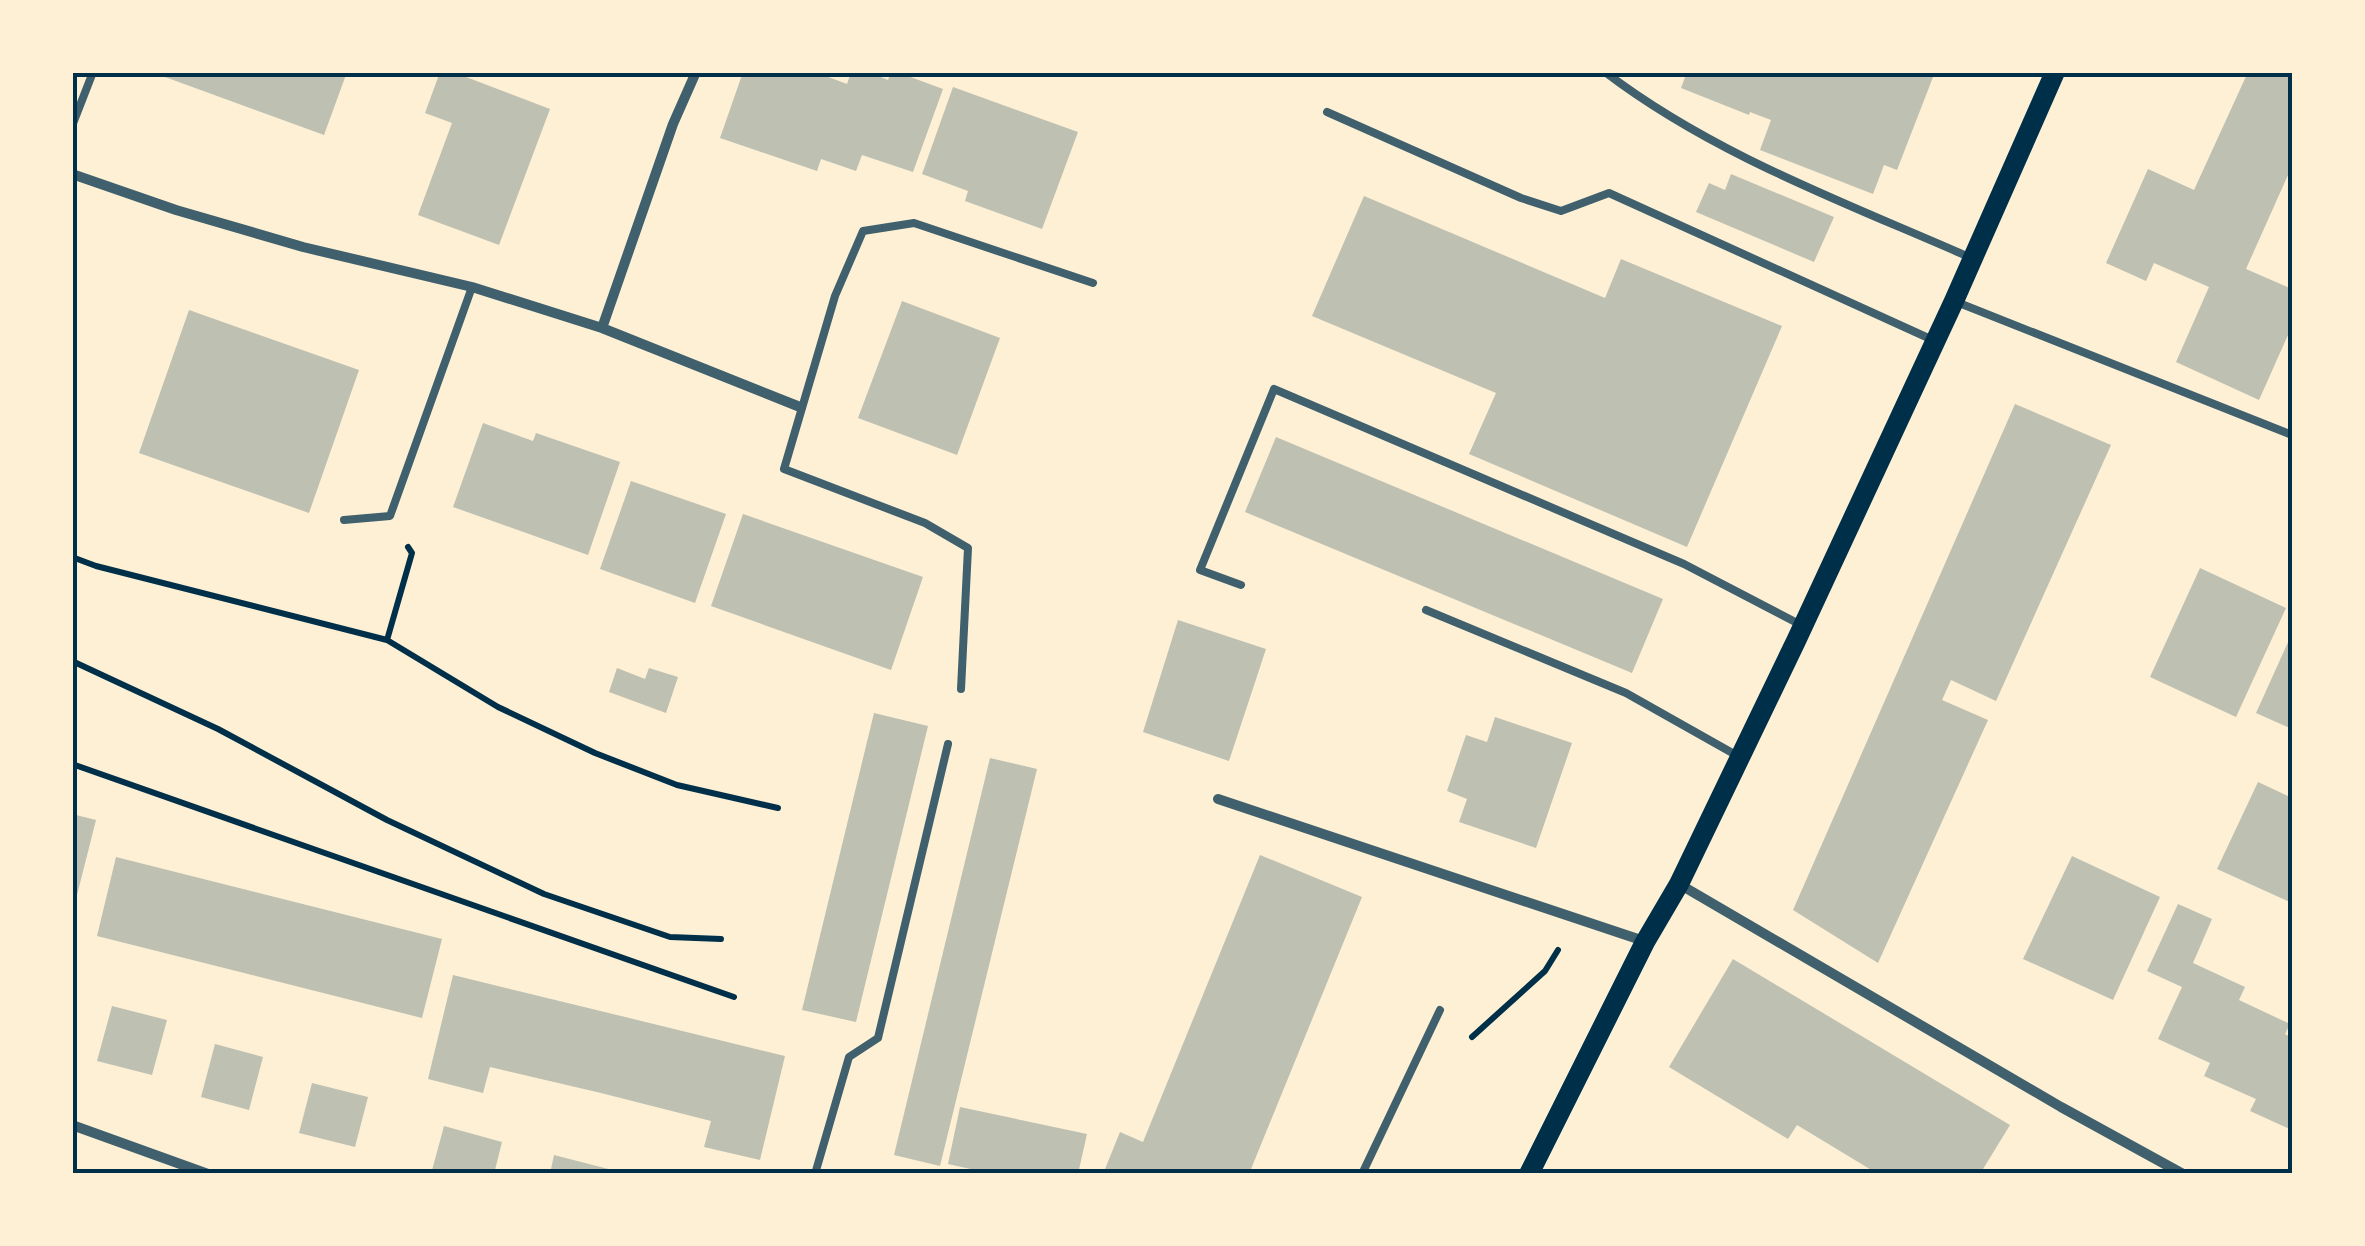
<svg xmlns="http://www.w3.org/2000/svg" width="2365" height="1246" viewBox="0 0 2365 1246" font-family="Raleway,sans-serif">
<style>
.building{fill:#bec0b2}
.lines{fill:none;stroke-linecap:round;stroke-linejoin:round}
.path{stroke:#003049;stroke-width:6}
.service{stroke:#3f606c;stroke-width:8}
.minor{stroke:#3f606c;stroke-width:10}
.secondary{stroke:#003049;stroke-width:20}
.neatline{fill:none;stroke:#003049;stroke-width:4}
</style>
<rect width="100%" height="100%" fill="#fdf0d5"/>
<path class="building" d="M 167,72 L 347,72 L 324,135 L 165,77 Z
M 440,72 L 453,72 L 550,109 L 499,245 L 418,215 L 452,123 L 425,113 Z
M 743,72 L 815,72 L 847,84 L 851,72 L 869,72 L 888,80 L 891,72 L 897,72 L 943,89 L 913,172 L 862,155 L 856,171 L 821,159 L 817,171 L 720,138 Z
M 1687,72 L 1935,72 L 1897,170 L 1884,165 L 1873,194 L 1760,150 L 1771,120 L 1750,112 L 1749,115 L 1681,88 Z
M 2248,72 L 2292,72 L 2292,166 L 2246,269 L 2292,289 L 2292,326 L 2259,400 L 2176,362 L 2209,287 L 2154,263 L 2146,281 L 2106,263 L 2148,169 L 2194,190 Z
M 953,87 L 1078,132 L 1042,229 L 965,201 L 968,191 L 922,174 Z
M 1731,174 L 1834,217 L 1814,262 L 1696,212 L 1709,183 L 1725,190 Z
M 1364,196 L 1605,298 L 1621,259 L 1782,326 L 1687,547 L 1469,454 L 1496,393 L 1312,316 Z
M 902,301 L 1000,338 L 957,455 L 858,418 Z
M 189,310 L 359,370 L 309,513 L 139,453 Z
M 2015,404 L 2111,445 L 1996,701 L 1951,680 L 1942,700 L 1988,720 L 1878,963 L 1793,910 Z
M 483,423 L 533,441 L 536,433 L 620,462 L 588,555 L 453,507 Z
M 1276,437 L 1663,599 L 1632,673 L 1245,512 Z
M 631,481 L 726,514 L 695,603 L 600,569 Z
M 743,514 L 923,577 L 891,670 L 711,606 Z
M 2200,568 L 2286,608 L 2236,717 L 2150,677 Z
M 1178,620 L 1266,649 L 1229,761 L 1143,732 Z
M 2289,640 L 2292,641 L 2292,729 L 2256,713 Z
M 617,668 L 645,679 L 649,668 L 678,677 L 666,713 L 609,692 Z
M 874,713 L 928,726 L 856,1022 L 802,1010 Z
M 1495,717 L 1572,743 L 1536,848 L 1459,822 L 1467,799 L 1447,791 L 1466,735 L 1487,742 Z
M 990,758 L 1037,769 L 940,1166 L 894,1155 Z
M 2258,782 L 2292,798 L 2292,903 L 2217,869 Z
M 72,814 L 96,820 L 74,907 L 72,907 Z
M 1260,855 L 1362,897 L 1249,1174 L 1103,1174 L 1120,1132 L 1143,1142 Z
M 2072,856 L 2160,897 L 2113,1000 L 2023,959 Z
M 116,857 L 442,939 L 422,1018 L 97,936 Z
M 2178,904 L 2212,919 L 2193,963 L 2245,987 L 2239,1000 L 2290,1024 L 2285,1034 L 2292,1038 L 2292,1130 L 2250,1111 L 2256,1099 L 2204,1076 L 2210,1063 L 2158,1039 L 2182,987 L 2147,971 Z
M 1733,959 L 2010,1125 L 1980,1174 L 1878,1174 L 1797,1125 L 1788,1139 L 1669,1067 Z
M 453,975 L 785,1056 L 760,1160 L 704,1147 L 711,1121 L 601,1093 L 490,1067 L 483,1093 L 428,1079 Z
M 112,1006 L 167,1020 L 152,1075 L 97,1061 Z
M 215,1044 L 263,1057 L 249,1110 L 201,1097 Z
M 312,1083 L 368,1097 L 355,1147 L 299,1133 Z
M 960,1107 L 1087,1134 L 1078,1174 L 993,1174 L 948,1164 Z
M 444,1126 L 502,1142 L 494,1174 L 431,1174 Z
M 554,1155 L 620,1172 L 620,1174 L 550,1174 Z"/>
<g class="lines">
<path class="path" d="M 72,557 L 96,566 L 387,640 L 498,707 L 595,753 L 677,785 L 778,808
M 387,640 L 412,553 L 408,547
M 72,661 L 218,729 L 387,820 L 544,894 L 670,937 L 721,939
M 72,764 L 734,997
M 1472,1037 L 1545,971 L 1558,950"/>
<path class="service" d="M 1605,72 C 1714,155 1844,202 1969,257
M 1327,112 L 1521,198 L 1561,211 L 1609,193 L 1935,341
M 72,126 L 93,72
M 1954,301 L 2292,435
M 344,520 L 390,516 L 472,287
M 1241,585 L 1200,570 L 1274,389 L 1684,564 L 1803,626
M 1426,610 L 1626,693 L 1736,755
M 961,689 L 968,548 L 925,523 L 784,469 L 835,296 L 863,231 L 914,223 L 1093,283
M 815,1174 L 849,1057 L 878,1038 L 948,744
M 1362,1174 L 1440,1010"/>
<path class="minor" d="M 72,174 L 176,210 L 303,247 L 472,287 L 602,328 L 800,407
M 602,328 L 673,124 L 696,72
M 1218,799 L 1644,941
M 1679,884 L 2061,1107 L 2183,1174
M 72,1125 L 208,1174"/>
<path class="secondary" d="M 1529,1174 L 1645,942 L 1679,884 L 1796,641 L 1954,301 L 2055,72"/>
</g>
<rect width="2365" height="1246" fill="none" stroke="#fdf0d5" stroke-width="150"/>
<rect x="75" y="75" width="2215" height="1096" class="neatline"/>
</svg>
